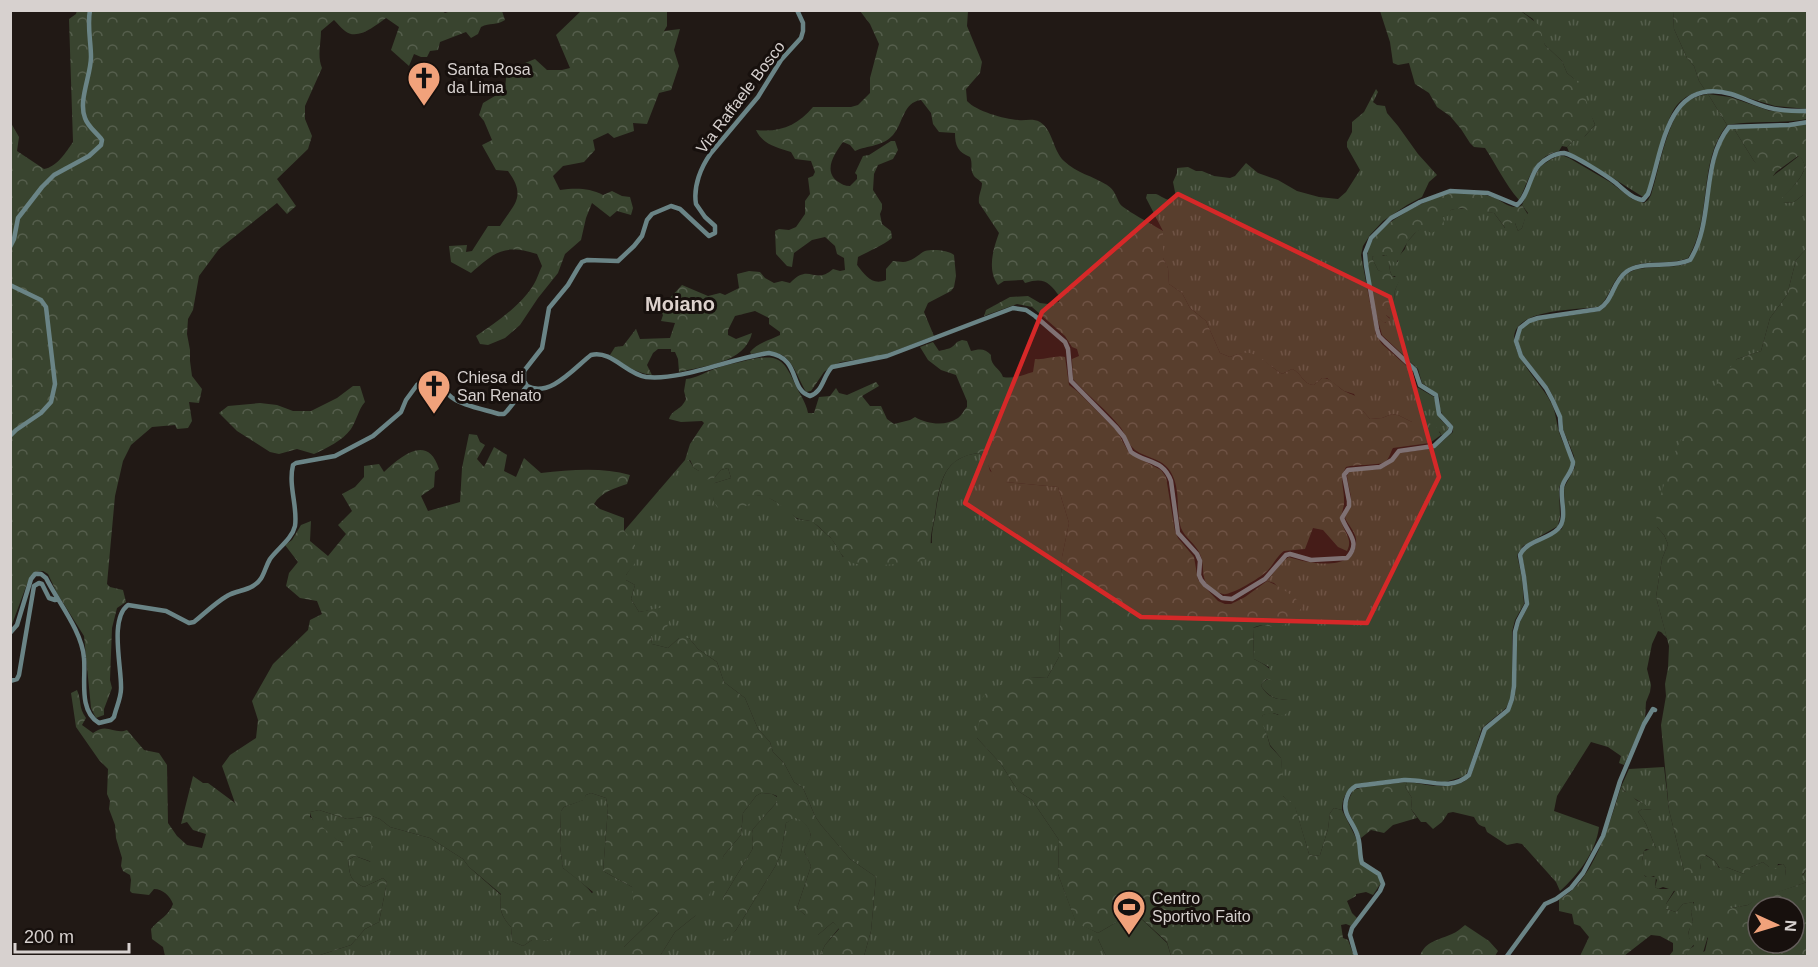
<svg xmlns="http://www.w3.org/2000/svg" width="1818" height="967" viewBox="0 0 1818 967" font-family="Helvetica,sans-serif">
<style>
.grass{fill:url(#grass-tufts)}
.forest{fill:url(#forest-crowns);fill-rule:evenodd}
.garden{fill:#39442f}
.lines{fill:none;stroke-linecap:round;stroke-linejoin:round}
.secondary{stroke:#6a8486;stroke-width:4.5}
.marked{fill:#d62828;fill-opacity:0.2;stroke:#d62828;stroke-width:4.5;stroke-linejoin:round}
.labels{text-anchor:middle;stroke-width:6;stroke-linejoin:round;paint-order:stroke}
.poi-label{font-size:16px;fill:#d7d1cf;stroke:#17100d;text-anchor:start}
.street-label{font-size:16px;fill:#d7d1cf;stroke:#17100d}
.quarter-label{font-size:20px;font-weight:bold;fill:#ddd2cd;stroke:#17100d}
</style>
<defs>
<pattern id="grass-tufts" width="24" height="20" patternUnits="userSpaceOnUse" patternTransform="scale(1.5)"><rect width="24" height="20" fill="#39442f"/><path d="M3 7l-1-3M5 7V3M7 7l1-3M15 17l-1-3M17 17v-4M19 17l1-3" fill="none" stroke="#555e4c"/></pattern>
<pattern id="forest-crowns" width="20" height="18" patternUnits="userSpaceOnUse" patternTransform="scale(1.5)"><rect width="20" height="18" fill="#39442f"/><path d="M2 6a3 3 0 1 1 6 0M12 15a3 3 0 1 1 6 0" fill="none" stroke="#555e4c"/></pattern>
</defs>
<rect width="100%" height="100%" fill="#211915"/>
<path class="grass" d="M 1521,11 L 1673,11 L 1674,29 L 1687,58 L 1694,66 L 1699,81 L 1705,90 C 1694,92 1685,96 1677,105 C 1664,120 1654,172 1647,193 L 1643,197 L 1605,173 L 1569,152 L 1567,147 L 1573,141 L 1585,136 L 1595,125 L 1594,122 L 1573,78 L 1567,73 L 1562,61 L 1545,45 L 1533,19 Z
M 1376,89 L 1378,92 L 1373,102 L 1377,105 L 1385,106 L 1387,113 L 1398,126 L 1418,154 L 1437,175 L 1429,182 L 1422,197 L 1407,205 L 1383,221 L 1370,235 L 1363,246 L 1361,255 L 1376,335 L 1382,344 L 1412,371 L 1417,387 L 1434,397 L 1440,419 L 1448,427 L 1447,434 L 1441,435 L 1440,432 L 1412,422 L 1398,415 L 1392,414 L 1382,418 L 1370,419 L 1363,411 L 1354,394 L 1344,391 L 1327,378 L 1322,378 L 1314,385 C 1302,384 1302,373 1292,369 L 1282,374 C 1264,363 1253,346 1230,357 L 1220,353 L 1206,321 L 1190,308 L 1182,293 L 1169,284 L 1168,268 L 1163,258 L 1163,231 L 1146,198 L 1147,194 C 1150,194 1153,194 1156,194 C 1164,197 1167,203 1176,197 L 1173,182 L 1177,173 L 1177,168 L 1188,167 L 1196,171 L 1202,171 L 1214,176 L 1230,178 L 1235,176 L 1246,163 L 1258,173 L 1278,180 L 1297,191 L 1319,197 L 1338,199 L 1346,192 L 1360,170 L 1347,147 L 1347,142 L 1352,132 L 1352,122 L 1364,112 Z
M 1708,94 L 1727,125 C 1697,162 1713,218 1688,258 C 1668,266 1643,258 1627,269 C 1611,278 1611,298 1598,307 C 1579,309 1547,310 1530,318 C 1489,336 1539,379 1550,401 C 1556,411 1556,421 1559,432 C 1562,442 1568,451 1571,462 L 1571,466 L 1559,487 L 1560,516 L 1558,526 L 1523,546 L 1517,555 L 1522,578 L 1524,604 L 1515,620 L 1512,632 L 1512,686 L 1510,699 L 1506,708 L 1482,728 L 1469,769 L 1465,776 L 1445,782 L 1406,778 L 1356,784 C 1346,789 1342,799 1342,810 L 1334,808 L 1330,813 L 1328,829 L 1320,855 L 1314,856 L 1309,854 L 1295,807 L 1283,796 L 1281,758 L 1270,745 L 1267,735 L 1260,720 L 1263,715 C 1268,713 1272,712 1278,715 L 1288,700 C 1274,699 1269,697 1261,686 L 1263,682 L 1268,679 L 1269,667 L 1254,659 L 1253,628 L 1263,625 L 1274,627 L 1278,587 L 1274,583 L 1267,581 L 1283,561 L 1289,557 C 1309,564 1359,573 1356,539 C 1355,531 1348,525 1345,518 C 1355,496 1350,498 1347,476 L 1349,472 C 1374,466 1381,477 1400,453 L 1435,448 L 1453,432 L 1453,426 C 1449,421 1442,416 1440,409 C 1439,404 1441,399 1438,394 L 1422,383 L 1418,369 L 1382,335 L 1377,317 L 1385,323 L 1390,318 L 1386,315 L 1385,312 L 1394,301 L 1395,290 L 1401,276 L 1392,276 L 1390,271 L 1389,263 L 1385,274 L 1378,270 L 1372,258 L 1373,256 L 1376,257 L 1386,255 L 1398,262 L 1398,257 L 1405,249 L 1407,242 L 1417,231 L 1442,219 L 1443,217 L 1451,210 L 1458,208 L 1494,213 L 1505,228 L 1510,223 L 1515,223 L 1518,231 L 1522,228 L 1525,218 L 1528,213 L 1522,205 L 1534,177 L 1541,166 L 1550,160 L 1558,156 L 1564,156 L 1569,158 L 1610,182 L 1632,199 L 1644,203 L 1648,200 L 1651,195 C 1659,170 1666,125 1683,106 C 1690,98 1699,96 1708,94 Z
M 1730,129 L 1734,129 L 1754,161 L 1773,176 L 1799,156 C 1815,168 1791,188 1783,198 L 1783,203 L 1794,202 L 1807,192 L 1807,248 L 1796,260 L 1787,295 L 1770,318 L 1761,351 L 1737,359 L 1657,527 L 1664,535 L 1668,544 L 1662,559 L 1656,597 L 1667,638 L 1661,632 L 1658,631 L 1652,644 L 1647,669 L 1651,685 L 1650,692 L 1646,702 L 1645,718 L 1624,765 L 1619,763 L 1621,756 L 1608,747 L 1591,742 L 1557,796 L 1554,811 L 1599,827 C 1596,852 1578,875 1560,891 L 1556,882 L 1522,844 L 1517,843 L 1507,845 L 1487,832 L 1485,827 C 1479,826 1477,823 1474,817 L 1453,812 L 1448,813 L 1442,822 L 1433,829 L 1426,822 L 1421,822 L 1411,809 L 1412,798 L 1405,787 L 1407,782 C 1427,784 1455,793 1471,776 L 1486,730 L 1509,711 L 1514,700 L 1516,687 L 1517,632 L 1520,622 L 1529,605 L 1526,577 L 1522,555 L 1526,549 L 1562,529 L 1565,516 L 1564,488 L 1575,467 L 1574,456 L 1563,429 L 1562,417 L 1555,400 L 1548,387 L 1523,355 L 1518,341 L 1521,330 L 1530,322 L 1539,320 L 1600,311 C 1614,303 1614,283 1627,274 C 1641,263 1671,271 1691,262 C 1716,222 1703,162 1730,129 Z
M 979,453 L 987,460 L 990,471 L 1006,482 L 1058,487 L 1069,523 L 1062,557 L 1059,657 L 1047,678 L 1030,677 L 977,738 L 1001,764 L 1018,791 L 1032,800 L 1059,840 L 1058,874 L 1076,922 L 1098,933 L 1098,939 L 1106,956 L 864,956 L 871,931 L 876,877 L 850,859 L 821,825 L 815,816 L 803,788 L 794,782 L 784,763 L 773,752 L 770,742 L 758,729 L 745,698 L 724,682 L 717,662 L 698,649 L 689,638 L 679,638 L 668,648 L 652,644 L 651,636 L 664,608 L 639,612 L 631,599 L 635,585 L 626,580 L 626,575 L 634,563 L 624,531 L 685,460 L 689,460 L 694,468 L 699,471 L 699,479 L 714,478 L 721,470 L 728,468 L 731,478 L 715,483 L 713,491 L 714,502 L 756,495 L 766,496 L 785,507 L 797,519 L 812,521 L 832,539 L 843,557 L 932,543 C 931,531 935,521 936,510 C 941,480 944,457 979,453 Z
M 1664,767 L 1669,810 L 1684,871 L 1701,873 L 1700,862 L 1705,855 L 1715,861 L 1719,868 L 1726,867 L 1744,874 L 1751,867 L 1763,862 L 1769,867 L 1783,864 L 1786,868 L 1785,876 L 1803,875 L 1807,869 L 1807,882 L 1756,900 L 1748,905 L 1732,908 L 1708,936 L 1702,956 L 1686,956 L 1688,950 L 1694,946 L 1688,936 L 1690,926 L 1693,922 L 1691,912 L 1694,902 L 1683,904 L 1676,912 L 1666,909 L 1666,904 L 1675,891 L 1663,887 L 1658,889 L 1655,887 L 1657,880 L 1654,876 L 1648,878 L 1644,875 L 1642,861 L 1644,851 L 1656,848 C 1650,835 1647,822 1638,812 L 1642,809 L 1652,810 C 1642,802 1629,797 1621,787 L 1629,769 Z
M 591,793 L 606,798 L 608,808 L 603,871 L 632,887 L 659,913 L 624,947 L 624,956 L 317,956 L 351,945 L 365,929 L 379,922 L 387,882 L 383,878 L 364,887 C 349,880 350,875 348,860 L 355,856 L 371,862 L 344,842 L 339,841 C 329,834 311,824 310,812 L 319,810 L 347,819 L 372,816 L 380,819 L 390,827 L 430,838 L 463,859 L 469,867 L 501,895 C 499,909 501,916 511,927 L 512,941 L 523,946 L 532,940 L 548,940 L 593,892 L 563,868 L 560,846 L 561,811 L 564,807 L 583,800 L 586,795 Z
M 761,793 L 772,794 L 777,797 L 777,802 L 753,829 C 750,836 755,842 752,850 L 723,898 L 730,935 L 736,930 L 776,865 L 781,854 L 786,823 L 795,817 C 804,820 810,827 811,837 L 804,851 L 811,866 L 797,908 L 805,915 L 818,935 L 833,922 L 839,928 L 825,945 L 820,956 L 660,956 L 675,932 L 695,916 L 724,855 L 741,835 L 743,813 L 756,796 Z"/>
<path class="forest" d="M 77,10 L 441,10 L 445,13 L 454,10 L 502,11 L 505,20 C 496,26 490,22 481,27 L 478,34 L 471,38 L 466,32 L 440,42 L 438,50 L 430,51 L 427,57 L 421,57 L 414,54 L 409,66 L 391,50 L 399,27 L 386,18 C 375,26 357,41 345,31 C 341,28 337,23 334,20 L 321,31 C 321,44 317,56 322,68 L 305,106 L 305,119 L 312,136 L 308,149 L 277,179 L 296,206 L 287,214 L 277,203 L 219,249 L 199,276 L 193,310 L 188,319 L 187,334 L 190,350 L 190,361 L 192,376 L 202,389 L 199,403 L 189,402 L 192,421 L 188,428 L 177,429 L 175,425 L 152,427 L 131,445 L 123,461 L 115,496 L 107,584 L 110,587 L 123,590 L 126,602 L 117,608 L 112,628 L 110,680 L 112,688 L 104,709 L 104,715 L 96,718 L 91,708 L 84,636 L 57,593 L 48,574 L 43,571 L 34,572 L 27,584 L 11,627 L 11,123 L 19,137 L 17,151 L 44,169 C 57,167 66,152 73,142 L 69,19 L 76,14 Z
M 581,11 L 667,11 L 667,26 L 664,31 L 680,29 L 674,50 L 679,66 L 671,90 L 659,93 L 647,124 L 633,123 L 634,131 L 614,138 L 608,133 L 593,140 L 595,150 L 584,162 L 563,166 L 553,176 L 560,190 C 576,188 589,188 603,195 L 612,191 L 622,196 L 630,197 L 633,208 L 631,215 L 617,211 L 610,217 L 592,203 L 586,218 L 581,240 L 565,254 L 558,273 L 538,298 L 520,325 L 505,338 L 488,345 L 480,344 L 476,336 C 495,323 522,305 534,284 C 537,279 539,272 542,266 L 537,254 C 504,244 496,251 471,273 L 451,262 L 449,246 L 467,245 L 466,252 L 472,251 L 488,226 L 500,226 C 514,204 527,197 508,171 L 496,170 L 482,145 L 492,140 L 484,121 L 479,115 L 483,103 L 505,90 L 506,78 L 510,69 L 535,59 L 547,70 L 562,70 L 570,68 L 556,35 Z
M 860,11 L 968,11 L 967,26 L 982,62 L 980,73 L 966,89 L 967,101 C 976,111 1004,119 1018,120 C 1026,121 1032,118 1040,122 C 1053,130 1053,151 1064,161 C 1076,173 1093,176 1107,185 C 1115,190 1116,197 1120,204 C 1126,211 1154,225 1163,231 L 1163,258 L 1168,268 L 1169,284 L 1182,293 L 1190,308 L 1206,321 L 1220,353 L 1230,357 C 1256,345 1261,361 1282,374 L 1292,369 C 1302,373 1302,384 1314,385 L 1322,378 C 1332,378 1336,386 1344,391 C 1352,395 1356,395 1363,401 L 1363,411 L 1370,419 L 1382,418 L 1392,414 L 1398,415 L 1412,422 L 1423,419 L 1437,428 L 1441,435 L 1430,443 L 1393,448 C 1391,451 1389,459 1386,461 C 1381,466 1356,464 1346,467 C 1339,479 1344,487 1344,500 C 1345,508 1339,516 1342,524 C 1345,533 1353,540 1347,551 L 1338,547 L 1323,530 L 1313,528 L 1305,549 L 1284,551 C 1276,557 1273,566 1266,572 C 1260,578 1230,596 1223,594 C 1196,586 1207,570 1200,554 C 1196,544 1185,538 1181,528 C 1176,513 1180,495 1174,479 C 1166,455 1143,460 1132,447 C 1127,442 1125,434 1121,428 C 1107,410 1088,396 1073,379 L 1072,359 L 1079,356 L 1077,349 L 1072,347 L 1065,336 L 1032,307 L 1017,304 L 984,316 L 986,310 L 1010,297 L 1028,296 L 1040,303 L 1048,304 L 1059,302 L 1060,297 C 1049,282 1044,277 1025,283 L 1023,280 L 1004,281 L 998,285 C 987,270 993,249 999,233 L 979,203 C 978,195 982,190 982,183 C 979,179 974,178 973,174 C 970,169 973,163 970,157 C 958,152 955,146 955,133 L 939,132 L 933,124 L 931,113 L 921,100 C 903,102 903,124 893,135 C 882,147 868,145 855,151 L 850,145 L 843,142 C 835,153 823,170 837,181 C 841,184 845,186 850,186 L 857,179 L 857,175 L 855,173 L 863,156 L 869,155 L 891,141 L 895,141 L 898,150 L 893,159 L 878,165 L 874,174 L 873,190 L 882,204 L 882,209 L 880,214 L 882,224 L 891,231 L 892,238 C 882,246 869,251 858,257 L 857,265 C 865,275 872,286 886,280 L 886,269 L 893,261 C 898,261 903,263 908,261 C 915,259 919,254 925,251 C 933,249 948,250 954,255 L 956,276 L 954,287 L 951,291 L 928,303 L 924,312 L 934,336 L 881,356 L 841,362 L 833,365 L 824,372 L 811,391 L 806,392 C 790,362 790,346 751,354 L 750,352 C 757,343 770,340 780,335 L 780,332 L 769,324 L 769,318 L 755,311 L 735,316 L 728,330 L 728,335 L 736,339 L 752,333 C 745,363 704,366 679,372 L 678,359 L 675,352 L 671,352 L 671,349 L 658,349 L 653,353 L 647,365 L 652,375 C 635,373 624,364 610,355 L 615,347 L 623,346 L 636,329 L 640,339 L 670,338 L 675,323 L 661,321 L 663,315 L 661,312 L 668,300 L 682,285 L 708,296 L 720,293 L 725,295 L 739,288 L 737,274 L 749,271 L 760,272 L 765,278 L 774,283 L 782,281 L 790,283 C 810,262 814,286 833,269 L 840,271 L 845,270 L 844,258 L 837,254 L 835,246 L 825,237 L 812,240 L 794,253 L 792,267 L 787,266 L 776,254 L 775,231 L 779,229 L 789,230 L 796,227 L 805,214 L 805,201 L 810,194 L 808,178 L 813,176 L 815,172 L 811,161 L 795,159 L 791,152 C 777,147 763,145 756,130 C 780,133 798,125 813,107 L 851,107 L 858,105 L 870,93 L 870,78 L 879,44 L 870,24 Z
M 1380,11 L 1521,11 L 1539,25 L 1545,45 L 1562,61 L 1567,73 L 1573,78 L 1581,86 L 1595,125 L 1583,138 L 1573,141 L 1567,147 L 1562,146 L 1559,151 C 1533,157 1530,178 1519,200 C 1505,184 1497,166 1485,148 L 1474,147 L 1470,143 L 1461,129 L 1450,116 L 1437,107 L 1429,93 L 1415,84 L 1409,63 L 1398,65 L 1393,63 L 1390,42 Z
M 1673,11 L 1807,11 L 1807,109 L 1775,106 L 1735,94 L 1705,90 L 1699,81 L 1694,66 L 1687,58 L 1674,29 Z
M 1708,94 L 1730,97 L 1770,111 L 1807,112 L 1807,119 C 1781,124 1754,120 1727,125 Z
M 1807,124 L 1807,192 L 1794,202 L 1783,203 L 1782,198 C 1791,188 1816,168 1798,156 L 1776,172 L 1773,176 L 1768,177 L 1754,161 L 1734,129 Z
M 1450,193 C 1464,193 1482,193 1495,198 C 1504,202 1512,211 1522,205 L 1530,218 L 1525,219 L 1522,228 L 1518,231 L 1515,223 L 1510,223 L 1508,228 L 1506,229 L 1494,213 L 1470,211 L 1461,208 L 1451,210 L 1448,216 L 1443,217 L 1444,225 L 1441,229 L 1431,233 L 1424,229 C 1411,230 1401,254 1396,264 L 1386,255 L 1383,255 L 1379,261 L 1373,256 L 1372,258 L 1378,270 L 1385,273 L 1383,263 L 1385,261 L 1389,263 L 1390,271 L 1392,276 L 1395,277 L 1398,272 L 1402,276 L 1395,290 L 1394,301 L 1398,304 L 1396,309 L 1388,308 L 1386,315 L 1391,320 L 1384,323 L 1377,317 C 1374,298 1365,271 1368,252 C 1372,225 1427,199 1450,193 Z
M 1807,248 L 1807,869 L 1799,879 L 1789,880 L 1785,876 L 1786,868 L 1783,864 L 1778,864 L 1776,869 L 1769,867 L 1763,862 L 1751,867 L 1749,872 L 1744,874 L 1726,867 L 1721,870 L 1715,861 L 1706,855 C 1698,862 1699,869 1705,876 L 1691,875 L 1684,871 L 1669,810 L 1661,725 L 1666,696 L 1665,684 L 1668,668 L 1669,646 L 1656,597 L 1662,559 L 1668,544 L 1664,535 L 1657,527 L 1656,511 L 1672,458 L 1695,412 L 1737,359 L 1761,351 L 1770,318 L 1787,295 L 1796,260 Z
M 962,340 L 967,341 L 971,351 C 979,349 985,348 991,355 C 990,366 1000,368 1003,377 C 1014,379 1023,375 1033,372 L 1035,359 C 1046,360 1054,355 1065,357 L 1069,385 L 1077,391 L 1117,431 L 1129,453 L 1161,470 L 1166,477 L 1175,531 L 1178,538 L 1194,557 L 1198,580 L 1218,601 L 1225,604 L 1231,604 L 1245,597 L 1267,581 C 1278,585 1296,597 1303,606 C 1295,616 1286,629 1272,627 C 1264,625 1260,624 1253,628 L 1254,659 C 1265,665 1273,668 1275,681 L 1267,679 L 1263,682 L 1261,686 C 1269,698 1274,699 1288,700 L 1292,709 L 1283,716 L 1273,713 L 1263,715 L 1261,720 L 1267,735 L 1270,746 L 1281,758 L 1284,791 L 1283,796 L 1295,806 L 1309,854 L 1314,856 L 1320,855 L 1328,829 L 1330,813 L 1334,808 L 1342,810 L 1357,840 L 1360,860 L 1379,877 L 1381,883 L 1373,895 L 1366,892 L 1356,894 L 1356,896 L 1347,901 L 1352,913 L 1357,918 L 1351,926 L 1346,924 L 1341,925 L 1343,938 L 1348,940 L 1354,956 L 1171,956 L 1167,942 L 1134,912 L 1098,933 L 1076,923 L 1058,874 L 1059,840 L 1032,800 L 1018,791 L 1001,764 L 977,738 L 982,698 L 990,688 L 1030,677 L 1047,678 L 1059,657 L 1062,557 L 1069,523 L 1058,487 L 996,481 C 990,470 988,461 979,453 C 935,458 940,496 932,530 C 929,545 934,547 923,561 C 907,563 864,569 850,562 C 840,557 837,545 830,537 C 825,533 818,525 812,522 C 807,519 801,521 795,517 C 782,507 774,497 756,495 L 751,503 L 742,508 L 731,511 L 721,510 L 717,507 L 714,502 L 711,487 L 715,483 L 731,478 L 728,468 L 721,470 L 714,478 L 701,481 L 699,479 L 699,471 L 694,468 L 690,460 L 685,460 L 690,444 L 704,423 L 702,421 L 681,422 L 669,419 C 673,408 681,411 686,399 L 684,391 L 686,379 C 697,378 703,373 712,370 C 724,365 736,363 748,360 C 777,354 783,357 795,384 C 800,395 806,402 808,413 L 814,413 L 819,397 L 830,396 L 836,388 L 839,393 L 847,395 L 876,382 L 879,386 L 862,396 L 870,406 L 881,406 L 887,419 L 894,424 L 910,420 L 915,417 C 927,424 945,427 958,418 C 962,415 964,410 967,407 L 967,401 L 956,375 L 941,370 L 928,360 L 920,347 L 933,342 L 939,351 C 947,349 952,349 957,342 Z
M 353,386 L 360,386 L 365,402 C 358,410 357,420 351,429 C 342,441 327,448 314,454 L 297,449 L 279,454 L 270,452 L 237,431 L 219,413 L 228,406 L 260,403 L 277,405 L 293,411 L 311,411 L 337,398 Z
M 469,434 L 477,435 L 480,442 L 485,445 L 477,459 L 484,467 L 494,447 L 507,455 L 504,471 L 516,477 L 524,458 L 541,473 C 570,470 602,467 630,475 L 627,484 C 615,488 601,492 594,504 L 600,509 L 624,518 L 624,531 L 635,542 L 635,563 L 626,575 L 626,580 L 635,585 L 631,599 L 639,612 L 664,607 L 671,615 L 666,630 L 651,636 L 652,644 L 668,648 L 679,638 L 689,638 L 698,649 L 717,662 L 724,682 L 745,698 L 758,729 L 770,742 L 773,752 L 784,763 L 794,782 L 803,788 L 815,816 L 821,825 L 850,859 L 876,877 L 871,931 L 864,956 L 820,956 L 825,945 L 839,929 L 833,922 L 818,935 L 808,935 L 805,915 L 797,908 L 811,866 L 804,851 L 811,836 C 809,827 804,820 795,818 L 786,823 L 781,854 L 776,865 L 736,930 L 727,939 L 722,940 L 718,936 L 723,898 L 752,850 C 755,842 750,836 753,829 L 777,802 L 777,796 L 772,794 L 761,793 L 756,796 L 743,813 L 741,835 L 724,855 L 706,904 L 695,916 L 675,932 L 660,956 L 624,956 L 624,947 L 659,913 L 634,905 L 632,887 L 603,871 L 608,808 L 606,798 L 591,793 L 586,795 L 584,800 L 564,807 L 561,811 L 560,846 L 563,868 C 575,878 609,898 593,916 L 548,940 L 532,940 L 523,946 L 512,941 L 511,927 C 501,916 499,909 501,894 L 469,867 L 463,859 L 430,838 L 390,827 L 380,819 L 372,816 L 347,819 L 319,810 L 310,812 L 310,817 L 339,841 L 344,842 L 353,828 C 357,829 360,828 363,830 C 373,834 372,853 372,862 L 355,856 L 348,860 C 350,875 349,880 364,887 L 383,878 L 387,882 L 379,922 L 365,929 L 351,945 L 317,956 L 165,956 L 163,947 L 152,939 L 151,929 C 159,919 169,916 173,904 C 170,896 163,889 154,889 L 149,895 L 132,893 L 130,891 L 131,880 L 130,875 L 123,871 L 121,866 L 122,858 L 116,838 L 115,825 L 109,809 L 110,801 L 107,794 L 108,769 L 99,760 L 76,727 L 71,693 L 77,690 C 82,701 78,707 86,718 L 82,725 L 93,733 C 107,722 114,735 127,730 L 144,750 L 159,753 L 167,765 L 168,823 L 177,836 L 187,845 L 202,848 L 206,834 L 193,830 L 187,822 L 181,824 L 193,776 L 203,783 L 208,783 L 235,803 L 222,766 L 230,755 L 256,738 L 258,720 L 252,701 L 273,664 L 308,630 L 310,620 L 322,614 L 317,601 L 300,598 L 286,586 L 289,573 L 298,562 L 285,545 L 292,540 L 301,525 L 311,521 L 310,541 L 328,556 L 346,534 L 338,525 L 352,511 L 342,494 L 355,487 L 364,477 L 364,466 L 379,464 L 384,472 C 402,455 428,434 439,469 L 435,472 L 434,487 L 421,496 L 428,511 L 460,502 L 462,468 Z
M 1407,782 L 1405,787 L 1412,798 L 1411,809 L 1417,818 L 1393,825 L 1384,833 L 1371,830 L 1361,838 L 1347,809 L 1347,804 L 1353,790 L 1369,786 Z
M 1621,787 L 1624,791 L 1631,794 L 1636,800 L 1652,808 L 1653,810 L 1642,809 L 1638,812 C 1647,822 1650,835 1656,848 L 1654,851 L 1646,849 L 1644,851 L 1642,861 L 1646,867 L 1644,875 L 1646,877 L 1656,877 L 1655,887 L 1658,889 L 1675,889 L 1666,904 L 1666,909 L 1676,912 L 1683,904 L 1693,902 L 1694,905 L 1691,912 L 1693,922 C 1691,927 1686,932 1690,939 L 1695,938 L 1696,941 C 1693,947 1688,950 1686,956 L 1669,956 L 1673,951 L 1673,943 L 1660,936 L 1651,935 L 1624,956 L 1580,956 L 1589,937 L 1580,926 L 1574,924 L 1572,914 L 1559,911 L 1559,899 C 1593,884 1611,819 1621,787 Z
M 1807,882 L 1807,956 L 1702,956 L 1701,953 L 1705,951 L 1708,938 L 1704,933 L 1713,917 L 1732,908 L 1748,905 L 1756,899 ZM 1758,907 L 1794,907 L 1794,943 L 1758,943 Z
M 1465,925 L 1489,941 L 1498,951 L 1495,956 L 1420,956 C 1425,941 1439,940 1452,934 C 1457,932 1461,928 1465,925 Z"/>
<path class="garden" d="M 1134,912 L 1167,943 L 1171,956 L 1106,956 L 1098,939 L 1098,933 Z"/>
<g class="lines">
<path class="secondary" d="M 10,247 L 14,239 L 18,218 L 42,187 L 54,175 L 89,156 L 101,145 L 102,140 C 97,133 88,127 85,118 C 78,101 91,75 91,57 C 91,42 87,26 90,10
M 10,285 L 41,300 L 46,307 L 55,384 L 51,402 L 41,413 L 16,430 L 10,436
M 527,386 C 550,398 574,368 591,355 C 612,350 626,374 646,377 C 682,381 731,358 769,353 C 801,358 789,390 810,396 C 823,392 823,376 832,367 L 887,356 L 1013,308 L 1026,310 L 1035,316 L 1065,342 L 1068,349 L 1071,381 L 1116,427 L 1124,437 L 1131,452 C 1147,464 1163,459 1171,481 L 1178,533 L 1197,554 L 1200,561 L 1199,575 L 1201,580 L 1205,585 L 1222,598 L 1232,599 L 1265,579 L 1286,555 L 1290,554 L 1311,560 L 1347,558 C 1362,542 1347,533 1342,518 L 1349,506 L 1349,501 L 1344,475 L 1348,470 L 1380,467 L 1392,460 L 1399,451 L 1434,446 L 1450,431 L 1451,427 L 1439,414 L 1436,395 L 1420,385 L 1415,370 L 1385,342 L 1379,336 L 1377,329 L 1366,265 L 1365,253 L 1371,238 L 1391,218 L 1420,202 L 1450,191 L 1488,193 L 1517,205 C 1529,195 1529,176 1539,165 C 1545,159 1555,153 1564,153 C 1574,155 1607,176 1616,183 C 1624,190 1633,199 1643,200 L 1648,194 C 1663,151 1666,76 1731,94 C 1744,98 1757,105 1770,108 C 1782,111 1795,111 1808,111
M 527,386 L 524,381 L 524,371 L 542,348 L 549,308 L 568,285 L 578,268 L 582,262 L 587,260 L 618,261 L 634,246 L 642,236 L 647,220 L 652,214 L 671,206 L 680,209 L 709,236 L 715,233 L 715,226 L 705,217 L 696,204 C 693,186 701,167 711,153 L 758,97 L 781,60 L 801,38 L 803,31 L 803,23 L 797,10
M 10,633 L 17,625 L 31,579 L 35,574 L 41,574 L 46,578 C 58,602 82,631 84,658 C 86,678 78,711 99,723 L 111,720 L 114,717 C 116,708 121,698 121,689 C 122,668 109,619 128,605 L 166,611 L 189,623 L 194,622 C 204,614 215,603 227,596 C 235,591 245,591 253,586 C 264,580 264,569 270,559 C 278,548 292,539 295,526 C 298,507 288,486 293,465 L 296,463 L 335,456 L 373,436 L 401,412 L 406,400 L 417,385 L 431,376 L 436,375 C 443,380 443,389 449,395 C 458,405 487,410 499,414 L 504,414 L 507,411 L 527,386
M 10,681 L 17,679 L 19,675 L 34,586 L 39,583 L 42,584 L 49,598 L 55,600 L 57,599
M 1356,956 L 1350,935 L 1352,928 L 1380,891 L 1383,884 L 1379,874 L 1362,863 C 1359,854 1361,843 1357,834 C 1352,820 1341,813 1347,797 C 1349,791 1351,789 1356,786 C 1372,784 1388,782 1404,780 C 1426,779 1451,792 1469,775 L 1485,729 L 1508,710 L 1512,699 L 1514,686 L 1515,632 L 1518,621 L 1527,604 L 1524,577 L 1520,555 C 1527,540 1547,540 1558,529 C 1568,519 1560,500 1562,487 C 1564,478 1573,472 1573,462 L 1561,430 L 1560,417 L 1553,401 L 1546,388 L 1521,356 L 1516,341 L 1520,328 L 1529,321 L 1538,318 L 1599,309 C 1613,301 1613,281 1626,272 C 1641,260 1670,269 1690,260 C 1715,220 1700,163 1729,127 L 1789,125 L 1808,122
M 1507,956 L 1545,904 L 1556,899 L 1571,888 L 1583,873 L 1603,836 L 1620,781 L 1644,724 L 1653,709 L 1655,710"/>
</g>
<path class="marked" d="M 1178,194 L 1390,297 L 1439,477 L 1367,623 L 1141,617 L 965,503 L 1042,312 Z"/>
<defs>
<g id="church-pin" transform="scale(1.725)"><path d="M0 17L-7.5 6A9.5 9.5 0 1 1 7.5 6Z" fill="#f1a27b" stroke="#17100d"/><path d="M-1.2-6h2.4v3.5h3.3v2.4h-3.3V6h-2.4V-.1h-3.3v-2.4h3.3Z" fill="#111"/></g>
<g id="stadium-pin" transform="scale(1.725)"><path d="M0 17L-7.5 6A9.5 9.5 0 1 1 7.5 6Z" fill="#f1a27b" stroke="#17100d"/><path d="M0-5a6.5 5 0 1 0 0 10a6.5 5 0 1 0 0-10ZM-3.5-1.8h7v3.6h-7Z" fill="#111"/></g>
</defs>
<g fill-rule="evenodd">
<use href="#church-pin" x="424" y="78"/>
<use href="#church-pin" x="434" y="386"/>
<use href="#stadium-pin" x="1129" y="907"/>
</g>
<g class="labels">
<g class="poi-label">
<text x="447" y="75">Santa Rosa<tspan x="447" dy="18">da Lima</tspan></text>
<text x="457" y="383">Chiesa di<tspan x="457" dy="18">San Renato</tspan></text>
<text x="1152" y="904">Centro<tspan x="1152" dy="18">Sportivo Faito</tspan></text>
</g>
<g class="street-label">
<text transform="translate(740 97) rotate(-53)" y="6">Via Raffaele Bosco</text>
</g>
<g class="quarter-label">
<text x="680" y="311">Moiano</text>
</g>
</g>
<rect width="1818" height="967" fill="none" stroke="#d7d1cf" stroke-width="24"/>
<g transform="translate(1776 925) rotate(94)"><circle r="28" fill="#17100d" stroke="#645d5b" stroke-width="1.5"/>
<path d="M0-4.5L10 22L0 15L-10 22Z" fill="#f1a27b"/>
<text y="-9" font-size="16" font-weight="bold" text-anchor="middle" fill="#d7d1cf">N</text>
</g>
<path d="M15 943v9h114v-9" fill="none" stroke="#d7d1cf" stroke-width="3"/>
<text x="24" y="943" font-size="18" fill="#d7d1cf" stroke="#17100d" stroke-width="4.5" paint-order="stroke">200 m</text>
</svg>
